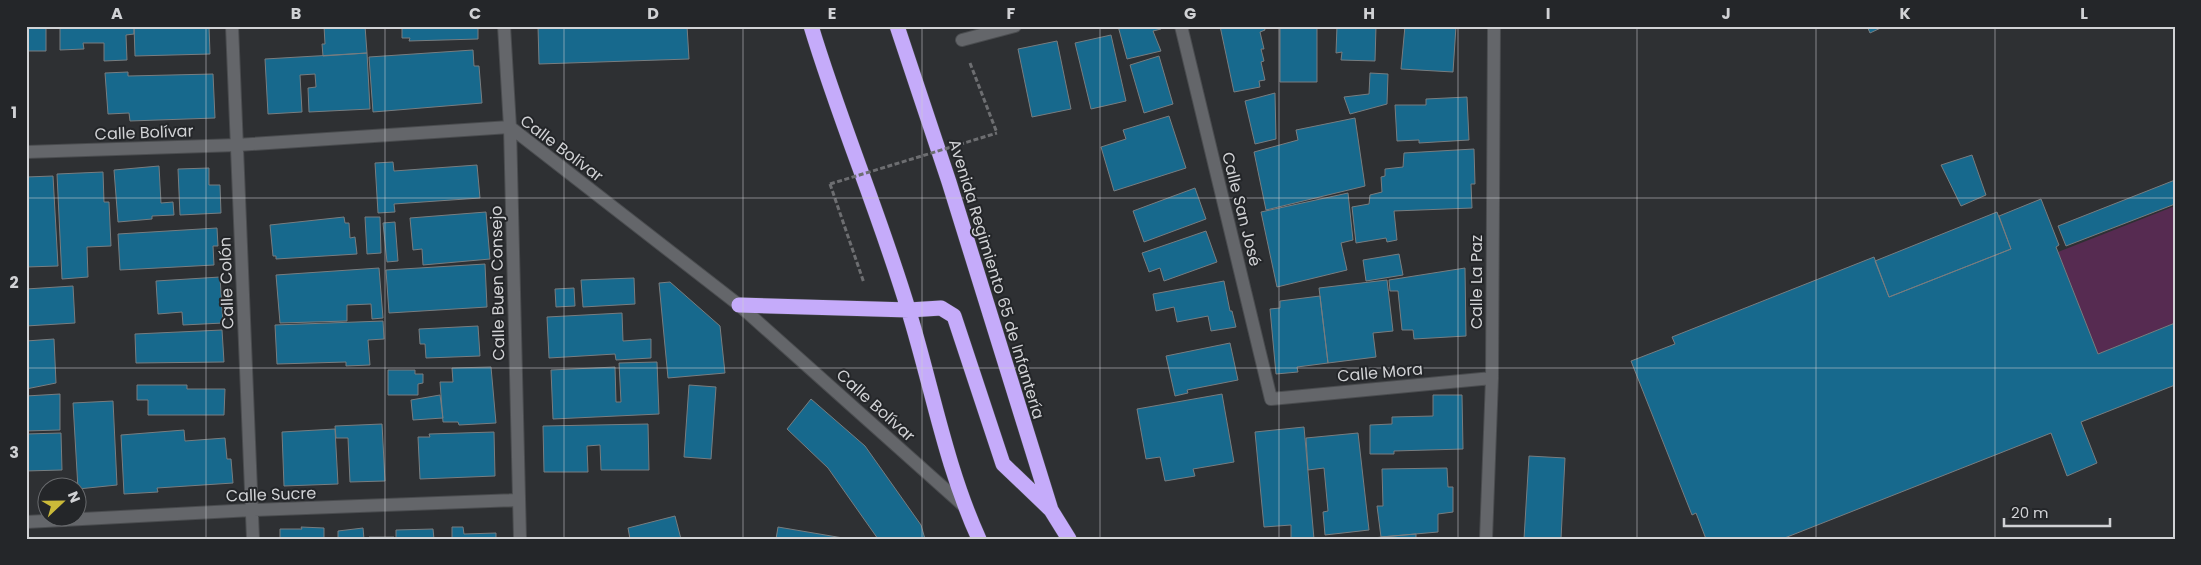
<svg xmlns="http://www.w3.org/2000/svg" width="2201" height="565" viewBox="0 0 2201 565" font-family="Poppins,sans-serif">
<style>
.green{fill:#562b51}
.building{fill:#17698d;stroke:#787d80}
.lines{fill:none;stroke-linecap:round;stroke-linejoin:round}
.street-casing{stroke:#4a4c4f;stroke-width:14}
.highway-casing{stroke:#4a4c4f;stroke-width:16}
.path{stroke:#6d6e71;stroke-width:3;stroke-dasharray:5 2.5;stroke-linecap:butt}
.street{stroke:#64666a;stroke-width:12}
.highway{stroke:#c5abfa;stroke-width:15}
.path-bridge{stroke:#6d6e71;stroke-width:3;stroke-dasharray:5 2.5;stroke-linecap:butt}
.grid{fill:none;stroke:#d1d2d5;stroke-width:1;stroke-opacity:0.55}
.labels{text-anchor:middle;stroke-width:4;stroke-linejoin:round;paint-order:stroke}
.street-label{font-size:16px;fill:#d1d2d5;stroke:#242629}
.neatline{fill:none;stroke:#d1d2d5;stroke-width:2}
.grid-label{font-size:16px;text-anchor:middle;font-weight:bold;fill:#d1d2d5}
</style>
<rect width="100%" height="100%" fill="#2e3033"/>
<path class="green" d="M 2175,206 L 2175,323 L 2098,354 L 2058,252 Z"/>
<path class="building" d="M 26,26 L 46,26 L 46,51 L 26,51 Z
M 60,26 L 134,26 L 134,34 L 126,35 L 127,60 L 104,61 L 104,43 L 83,43 L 84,49 L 60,50 Z
M 134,26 L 209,26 L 210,54 L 135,56 Z
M 324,26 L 365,26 L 367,53 L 323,56 L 322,44 L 325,44 Z
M 402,26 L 478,26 L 478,39 L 409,41 L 410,38 L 402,38 Z
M 538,26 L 687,26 L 689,59 L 539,64 Z
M 1118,26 L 1160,26 L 1161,29 L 1153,31 L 1161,51 L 1127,59 Z
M 1220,26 L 1264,26 L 1265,30 L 1260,32 L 1264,49 L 1261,49 L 1264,61 L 1261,62 L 1265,80 L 1259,81 L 1260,87 L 1234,92 Z
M 1280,26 L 1317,26 L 1317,82 L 1280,82 Z
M 1337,26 L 1376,26 L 1375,61 L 1341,60 L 1342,52 L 1336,53 Z
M 1405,26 L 1456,26 L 1453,72 L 1401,69 Z
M 1867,26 L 1885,26 L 1870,33 Z
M 1111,35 L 1126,101 L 1091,109 L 1075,43 Z
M 1057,41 L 1071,109 L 1032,117 L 1018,49 Z
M 473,50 L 474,66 L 479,66 L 482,103 L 373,112 L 369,57 Z
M 367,53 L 370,109 L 309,112 L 308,88 L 316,87 L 315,74 L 300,75 L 302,112 L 268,114 L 265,59 Z
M 1159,56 L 1173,104 L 1144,113 L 1130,65 Z
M 128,72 L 128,76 L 213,74 L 215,118 L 130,121 L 129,113 L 108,114 L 105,73 Z
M 1370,73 L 1388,74 L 1387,104 L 1350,114 L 1344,97 L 1369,94 Z
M 1275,93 L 1276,139 L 1255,144 L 1245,101 Z
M 1467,97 L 1469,140 L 1419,143 L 1419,140 L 1397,141 L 1395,105 L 1426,105 L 1426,99 Z
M 1169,116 L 1186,168 L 1114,191 L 1101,147 L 1126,139 L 1123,130 Z
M 1355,118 L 1365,186 L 1266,210 L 1254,152 L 1298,140 L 1296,130 Z
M 1474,149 L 1475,184 L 1471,184 L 1472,208 L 1394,211 L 1397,240 L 1387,242 L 1386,238 L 1356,243 L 1352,207 L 1369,204 L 1370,195 L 1382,192 L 1381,177 L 1385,176 L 1385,169 L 1403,167 L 1404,153 Z
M 1972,155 L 1986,195 L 1961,206 L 1941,165 Z
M 393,162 L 394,171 L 477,165 L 480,198 L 394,204 L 395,212 L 378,213 L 375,163 Z
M 159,166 L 161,203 L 173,202 L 174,215 L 152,216 L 152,219 L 118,222 L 114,170 Z
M 209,168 L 209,185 L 220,185 L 221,213 L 180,215 L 178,169 Z
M 103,172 L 104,202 L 109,202 L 111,246 L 87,247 L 88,277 L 62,279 L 57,174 Z
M 53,176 L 58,266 L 26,267 L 26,177 Z
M 2175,180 L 2175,204 L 2066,246 L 2058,226 Z
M 1195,188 L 1206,219 L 1144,242 L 1133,211 Z
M 1348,193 L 1353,240 L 1341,243 L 1347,270 L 1277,287 L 1261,212 Z
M 2041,199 L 2059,245 L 2056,247 L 2098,354 L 2175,323 L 2175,385 L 2081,422 L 2097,463 L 2067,476 L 2051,433 L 1782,539 L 1706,539 L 1696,513 L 1692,515 L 1631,361 L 1675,344 L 1672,337 L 1874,257 L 1889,297 L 2011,249 L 1999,216 Z
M 486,212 L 490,259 L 423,265 L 422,249 L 413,250 L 410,218 Z
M 1997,212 L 2011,249 L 1889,297 L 1875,261 Z
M 344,217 L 345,223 L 349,223 L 350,238 L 355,237 L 357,254 L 276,259 L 276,256 L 273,256 L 270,225 Z
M 365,217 L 380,217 L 381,253 L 367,254 Z
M 395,222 L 398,261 L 387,262 L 383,223 Z
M 217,228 L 218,246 L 213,246 L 214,265 L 120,270 L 118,234 Z
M 1206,231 L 1217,262 L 1164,281 L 1160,268 L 1149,272 L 1142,253 Z
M 1399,254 L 1403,275 L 1366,281 L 1363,260 Z
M 485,264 L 487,307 L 389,313 L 386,270 Z
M 379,268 L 383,318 L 372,319 L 371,304 L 347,305 L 347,321 L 280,323 L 276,275 Z
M 1465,268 L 1466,336 L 1414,339 L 1413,330 L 1402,330 L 1398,291 L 1390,291 L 1389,280 Z
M 220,277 L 223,323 L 183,325 L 182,312 L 158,314 L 156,281 Z
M 634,278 L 635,304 L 583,307 L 581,280 Z
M 1387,280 L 1393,331 L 1373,333 L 1376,357 L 1328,363 L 1319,288 Z
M 1224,281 L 1230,311 L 1232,311 L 1236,327 L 1211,331 L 1208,316 L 1177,322 L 1174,307 L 1156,311 L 1153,294 Z
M 670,282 L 720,326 L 725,373 L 668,378 L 659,283 Z
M 73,286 L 75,323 L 26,326 L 26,289 Z
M 574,288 L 575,306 L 556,307 L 555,289 Z
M 1320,296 L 1328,363 L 1297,367 L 1298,372 L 1276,374 L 1270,309 L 1280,308 L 1280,301 Z
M 622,313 L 623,341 L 651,339 L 651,358 L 616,360 L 615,354 L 549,358 L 547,317 Z
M 383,321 L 384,339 L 368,340 L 370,365 L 346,366 L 346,362 L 277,364 L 275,325 Z
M 478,326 L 480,356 L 426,358 L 425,344 L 420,344 L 419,329 Z
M 222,330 L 224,362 L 136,363 L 135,334 Z
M 54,339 L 56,383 L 26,389 L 26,341 Z
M 1230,343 L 1238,380 L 1187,390 L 1188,393 L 1175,396 L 1166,356 Z
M 657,362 L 659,414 L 553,419 L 551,370 L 615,367 L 616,402 L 621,402 L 619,363 Z
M 491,367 L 496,423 L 459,425 L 458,422 L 443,422 L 440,382 L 453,382 L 452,368 Z
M 388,370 L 415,370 L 415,374 L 423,374 L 423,383 L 418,384 L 418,395 L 388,395 Z
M 137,385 L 187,385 L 187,389 L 225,389 L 224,415 L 148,415 L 148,400 L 137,400 Z
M 689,385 L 716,387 L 711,459 L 684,457 Z
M 60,394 L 60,430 L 26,431 L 26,396 Z
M 1222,394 L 1234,462 L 1193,469 L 1195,476 L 1165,481 L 1160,457 L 1146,459 L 1137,409 Z
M 440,395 L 443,418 L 413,420 L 411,400 Z
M 1433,395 L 1462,395 L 1463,449 L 1394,451 L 1394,454 L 1370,454 L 1370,425 L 1392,424 L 1392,417 L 1433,416 Z
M 811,399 L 865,446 L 921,525 L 925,539 L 878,539 L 828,468 L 787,429 Z
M 113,401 L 117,485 L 78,489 L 73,403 Z
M 382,424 L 385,481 L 350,482 L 348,438 L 336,438 L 335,426 Z
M 648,424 L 649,470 L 601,470 L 600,445 L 587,446 L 588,472 L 544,472 L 543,426 Z
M 1304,427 L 1314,539 L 1291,539 L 1291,525 L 1264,527 L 1255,432 Z
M 335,429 L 338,484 L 284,486 L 282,432 Z
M 184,430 L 185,441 L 225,438 L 227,459 L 231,459 L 233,483 L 157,488 L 158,492 L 124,494 L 121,435 Z
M 494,432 L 495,476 L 420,479 L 418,437 L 430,437 L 429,434 Z
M 61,433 L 62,470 L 26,471 L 26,434 Z
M 1358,433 L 1369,530 L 1325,535 L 1323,512 L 1328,511 L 1324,468 L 1308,470 L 1306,438 Z
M 1529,456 L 1565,458 L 1561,539 L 1524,539 Z
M 1447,468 L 1448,487 L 1453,487 L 1453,512 L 1438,514 L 1438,532 L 1381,537 L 1377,506 L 1383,506 L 1382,469 Z
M 675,516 L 681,539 L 630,539 L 628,528 Z
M 301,527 L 324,528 L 324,539 L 280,539 L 280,529 L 302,529 Z
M 452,527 L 463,527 L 464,534 L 496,533 L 496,539 L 452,539 Z
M 778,527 L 849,539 L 776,539 Z
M 363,528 L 364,539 L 338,539 L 338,531 Z
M 433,529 L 434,539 L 396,539 L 396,530 Z
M 1416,534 L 1416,539 L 1369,539 L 1381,537 Z
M 369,537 L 394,537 L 394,539 L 369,539 Z"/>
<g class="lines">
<g class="street-casing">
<path id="street" d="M 232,26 L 253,539
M 504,26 L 510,127 L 520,539
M 1181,26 L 1271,399 L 1492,378
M 962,40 L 1015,26
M 26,152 L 237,145 L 510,127 L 739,305 L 964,506
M 26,522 L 252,510 L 518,500
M 1486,539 L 1492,378 L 1494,26"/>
</g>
<g class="highway-casing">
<path id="highway" d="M 811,26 C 840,122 880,215 909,312 C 932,387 946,467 979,539
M 897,26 L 949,182 L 1051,510 L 1069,539
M 739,305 L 909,310 L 941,308 L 954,316 L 1003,464 L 1050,509"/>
</g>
<path class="path" d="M 970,63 L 997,133
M 830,184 L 864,283"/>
<use href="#street" class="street"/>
<use href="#highway" class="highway"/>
<path class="path-bridge" d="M 830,184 L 997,133"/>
</g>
<path class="grid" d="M 206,26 L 206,539M 385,26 L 385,539M 564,26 L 564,539M 743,26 L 743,539M 922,26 L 922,539M 1100,26 L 1100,539M 1279,26 L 1279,539M 1458,26 L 1458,539M 1637,26 L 1637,539M 1816,26 L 1816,539M 1995,26 L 1995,539M 26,198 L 2175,198M 26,368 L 2175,368"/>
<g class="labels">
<g class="street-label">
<text transform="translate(144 132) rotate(-2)" y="6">Calle Bolívar</text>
<text transform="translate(562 148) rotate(37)" y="6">Calle Bolívar</text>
<text transform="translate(1242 209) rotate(76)" y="6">Calle San José</text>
<text transform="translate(997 279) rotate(73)" y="6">Avenida Regimiento 65 de Infantería</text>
<text transform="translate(1476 282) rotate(-90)" y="6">Calle La Paz</text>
<text transform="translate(226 283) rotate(-92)" y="6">Calle Colón</text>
<text transform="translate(497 283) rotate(-91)" y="6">Calle Buen Consejo</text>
<text transform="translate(1380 372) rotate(-5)" y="6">Calle Mora</text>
<text transform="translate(876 405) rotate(42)" y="6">Calle Bolívar</text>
<text transform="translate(271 494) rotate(-2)" y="6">Calle Sucre</text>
</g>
</g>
<rect width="2201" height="565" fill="none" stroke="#242629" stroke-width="55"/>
<g transform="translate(62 502) rotate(68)"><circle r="24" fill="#242629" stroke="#696b6e"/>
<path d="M0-4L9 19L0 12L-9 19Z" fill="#cbba39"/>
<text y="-8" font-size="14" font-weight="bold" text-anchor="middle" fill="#d1d2d5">N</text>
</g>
<path d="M2004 518v8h106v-8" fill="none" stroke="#d1d2d5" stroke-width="2.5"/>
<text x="2011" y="518" font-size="15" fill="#d1d2d5" stroke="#242629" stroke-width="4" paint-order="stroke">20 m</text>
<rect x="28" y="28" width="2146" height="510" class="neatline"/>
<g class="grid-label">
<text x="117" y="19">A</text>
<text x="296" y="19">B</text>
<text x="475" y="19">C</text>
<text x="653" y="19">D</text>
<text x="832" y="19">E</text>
<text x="1011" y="19">F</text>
<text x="1190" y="19">G</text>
<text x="1369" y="19">H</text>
<text x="1548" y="19">I</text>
<text x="1726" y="19">J</text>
<text x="1905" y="19">K</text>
<text x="2084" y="19">L</text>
<text x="14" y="118">1</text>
<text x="14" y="288">2</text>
<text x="14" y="458">3</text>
</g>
</svg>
